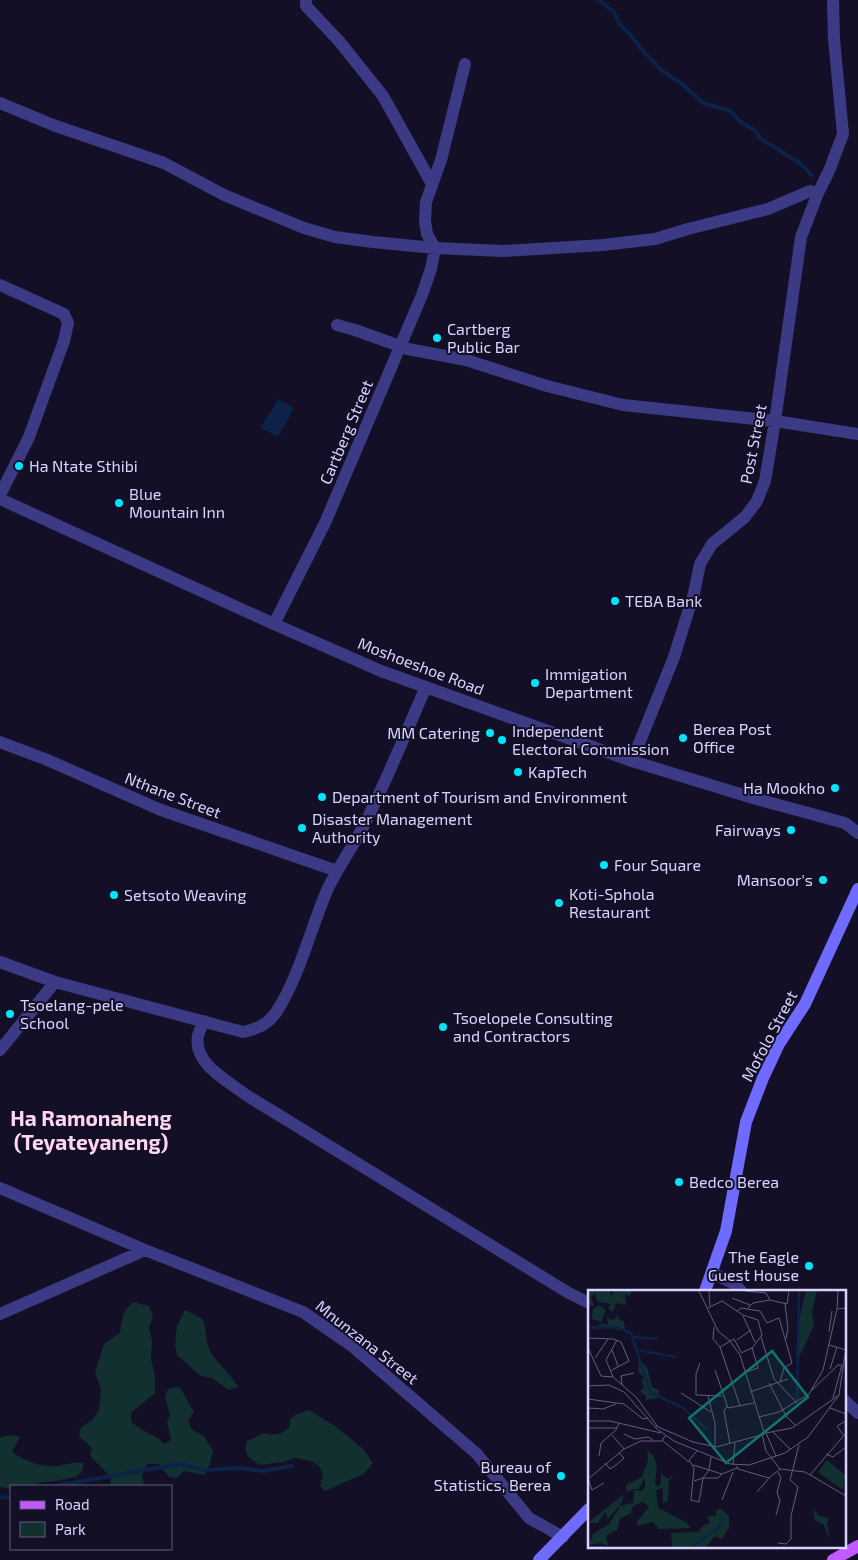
<svg xmlns="http://www.w3.org/2000/svg" width="858" height="1560" viewBox="0 0 858 1560" font-family="'Exo 2',sans-serif">
<style>
.green{fill:#12302f}
.water{fill:#0c2248}
.lines{fill:none;stroke-linecap:round;stroke-linejoin:round}
.stream{stroke:#0c2248;stroke-width:4}
.minor{stroke:#3d3a85;stroke-width:12}
.tertiary{stroke:#3d3a85;stroke-width:12}
.secondary{stroke:#6f6bff;stroke-width:12}
.primary{stroke:#c25bff;stroke-width:12}
.poi-dot{fill:#00e5ff;stroke:#130f26;stroke-width:2}
.labels{text-anchor:middle;stroke-width:4;stroke-linejoin:round;paint-order:stroke}
.poi-label{font-size:16px;fill:#d9d4ff;stroke:#130f26;text-anchor:start}
.street-label{font-size:16px;fill:#d9d4ff;stroke:#130f26}
.district-label{font-size:21px;font-weight:bold;fill:#ffd6f0;stroke:#130f26}
.inset-river{fill:none;stroke:#0c2248;stroke-width:2.5}
.inset-road{fill:none;stroke:#625e7d;stroke-width:1}
.view{fill:#0f766e;fill-opacity:0.15;stroke:#0f766e;stroke-width:2.5}
.inset-edge{fill:none;stroke:#d9d4ff;stroke-width:2.5}
</style>
<rect width="100%" height="100%" fill="#130f26"/>
<path class="green" d="M 133,1302 L 149,1306 L 153,1316 L 149,1328 L 152,1341 L 151,1358 L 155,1377 L 155,1393 L 131,1413 L 131,1422 C 141,1431 154,1434 165,1444 L 171,1440 L 167,1421 L 170,1416 L 165,1396 L 168,1389 L 179,1387 C 186,1395 187,1403 194,1411 L 188,1421 L 192,1430 L 203,1435 L 213,1451 L 210,1464 L 205,1475 L 184,1471 L 177,1478 L 169,1477 L 159,1464 L 147,1464 L 142,1475 L 144,1485 L 110,1486 L 111,1477 L 90,1456 L 92,1448 L 79,1436 L 80,1429 L 93,1419 L 99,1410 L 101,1390 L 95,1372 L 104,1344 L 120,1333 C 121,1320 123,1311 133,1302 Z
M 185,1310 L 203,1319 C 207,1331 205,1342 211,1353 C 219,1365 231,1374 238,1387 L 228,1390 L 212,1378 L 201,1376 L 177,1355 L 175,1345 L 177,1326 Z
M 309,1410 L 338,1428 L 364,1450 L 373,1463 L 364,1474 L 325,1491 L 320,1486 L 323,1475 L 320,1467 L 313,1462 L 295,1458 L 284,1462 L 260,1465 C 248,1457 243,1455 247,1441 L 264,1433 C 274,1436 281,1435 289,1428 L 290,1419 L 297,1414 Z
M 12,1435 L 20,1437 L 12,1452 C 24,1460 41,1468 56,1466 C 66,1465 73,1461 84,1463 L 82,1472 L 75,1477 L 57,1481 L 43,1482 L 28,1486 L 11,1486 L 11,1489 L 0,1487 L 0,1437 Z"/>
<path class="water" d="M 278,399 L 294,408 L 278,437 L 261,428 Z"/>
<g class="lines">
<path class="stream" d="M 598,0 L 614,12 L 620,25 L 629,33 L 644,52 L 661,70 L 682,84 L 703,103 L 730,111 L 741,122 L 754,130 L 761,139 L 800,163 L 811,175
M 55,1486 L 179,1464 L 206,1470 L 238,1468 L 263,1471 L 292,1466
M 0,1497 L 11,1498"/>
<path class="minor" d="M 306,0 L 306,6 L 339,41 L 383,96 L 432,184
M 0,103 L 53,125 L 164,163 L 224,195 L 304,228 L 335,237 L 373,242 L 435,248 L 503,251 L 603,245 L 655,239 L 688,229 L 768,209 L 810,191 L 818,193
M 0,285 L 64,314 L 68,323 L 64,341 L 29,437 L 0,495
M 337,325 L 355,330 L 408,349 L 466,360 L 547,386 L 623,405 L 775,421 L 858,434
M 274,624 L 325,523 L 422,295 L 431,269 L 435,248 L 427,234 L 425,221 L 426,202 L 441,160 L 465,64
M 0,742 L 45,759 L 161,810 L 337,871
M 632,761 L 674,657 L 694,593 L 700,564 L 712,544 L 745,517 L 757,501 L 765,481 L 775,421 L 801,237 L 818,193 L 829,171 L 843,134 L 834,39 L 833,0
M 0,962 L 55,982 L 243,1032 C 257,1029 269,1024 277,1011 C 300,975 311,927 328,888 C 338,868 351,849 362,829 C 386,783 405,734 426,687
M 204,1021 C 202,1026 199,1031 198,1036 C 193,1064 227,1080 246,1095 L 567,1292 L 589,1303
M 0,1050 L 55,982
M 0,1188 L 145,1250 L 303,1312 L 352,1346 L 477,1454 L 529,1518 L 563,1537
M 712,1273 L 735,1284 L 741,1291
M 0,1314 L 145,1250
M 844,1400 L 858,1413"/>
<path class="tertiary" d="M 0,499 L 274,624 L 381,671 L 632,761 L 753,798 L 845,823 L 858,833"/>
<path class="secondary" d="M 705,1291 L 726,1231 L 746,1122 L 763,1078 L 779,1044 L 805,1004 L 858,889
M 539,1560 L 589,1509"/>
<path class="primary" d="M 833,1560 L 858,1546"/>
</g>
<g class="poi-dot">
<circle cx="437" cy="338" r="5"/>
<circle cx="19" cy="466" r="5"/>
<circle cx="119" cy="503" r="5"/>
<circle cx="615" cy="601" r="5"/>
<circle cx="535" cy="683" r="5"/>
<circle cx="490" cy="733" r="5"/>
<circle cx="683" cy="738" r="5"/>
<circle cx="502" cy="740" r="5"/>
<circle cx="518" cy="772" r="5"/>
<circle cx="835" cy="788" r="5"/>
<circle cx="322" cy="797" r="5"/>
<circle cx="302" cy="828" r="5"/>
<circle cx="791" cy="830" r="5"/>
<circle cx="604" cy="865" r="5"/>
<circle cx="823" cy="880" r="5"/>
<circle cx="114" cy="895" r="5"/>
<circle cx="559" cy="903" r="5"/>
<circle cx="10" cy="1014" r="5"/>
<circle cx="443" cy="1027" r="5"/>
<circle cx="679" cy="1182" r="5"/>
<circle cx="809" cy="1266" r="5"/>
<circle cx="561" cy="1476" r="5"/>
</g>
<g class="labels">
<g class="poi-label">
<text x="447" y="335">Cartberg<tspan x="447" dy="18">Public Bar</tspan></text>
<text x="29" y="472">Ha Ntate Sthibi</text>
<text x="129" y="500">Blue<tspan x="129" dy="18">Mountain Inn</tspan></text>
<text x="625" y="607">TEBA Bank</text>
<text x="545" y="680">Immigation<tspan x="545" dy="18">Department</tspan></text>
<text x="693" y="735">Berea Post<tspan x="693" dy="18">Office</tspan></text>
<text x="512" y="737">Independent<tspan x="512" dy="18">Electoral Commission</tspan></text>
<text x="480" y="739" text-anchor="end">MM Catering</text>
<text x="528" y="778">KapTech</text>
<text x="825" y="794" text-anchor="end">Ha Mookho</text>
<text x="332" y="803">Department of Tourism and Environment</text>
<text x="312" y="825">Disaster Management<tspan x="312" dy="18">Authority</tspan></text>
<text x="781" y="836" text-anchor="end">Fairways</text>
<text x="614" y="871">Four Square</text>
<text x="813" y="886" text-anchor="end">Mansoor's</text>
<text x="569" y="900">Koti-Sphola<tspan x="569" dy="18">Restaurant</tspan></text>
<text x="124" y="901">Setsoto Weaving</text>
<text x="20" y="1011">Tsoelang-pele<tspan x="20" dy="18">School</tspan></text>
<text x="453" y="1024">Tsoelopele Consulting<tspan x="453" dy="18">and Contractors</tspan></text>
<text x="689" y="1188">Bedco Berea</text>
<text x="799" y="1263" text-anchor="end">The Eagle<tspan x="799" dy="18">Guest House</tspan></text>
<text x="551" y="1473" text-anchor="end">Bureau of<tspan x="551" dy="18">Statistics, Berea</tspan></text>
</g>
<g class="street-label">
<text transform="translate(346 432) rotate(-67)" y="6">Cartberg Street</text>
<text transform="translate(753 444) rotate(-79)" y="6">Post Street</text>
<text transform="translate(421 666) rotate(21)" y="6">Moshoeshoe Road</text>
<text transform="translate(173 795) rotate(21)" y="6">Nthane Street</text>
<text transform="translate(769 1036) rotate(-62)" y="6">Mofolo Street</text>
<text transform="translate(367 1342) rotate(38)" y="6">Mnunzana Street</text>
</g>
<g class="district-label">
<text x="91" y="1126">Ha Ramonaheng<tspan x="91" dy="24">(Teyateyaneng)</tspan></text>
</g>
</g>
<g transform="translate(588 1290)">
<rect width="258" height="258" fill="#130f26"/>
<path d="M 0,1 L 22,1 L 23,7 L 26,1 L 43,1 L 42,6 L 37,4 L 38,15 L 28,13 L 25,22 L 20,18 L 23,14 L 9,12 L 7,3 L 3,7 L 6,16 L 0,16 ZM 218,1 L 229,1 L 224,22 L 226,36 L 211,67 L 208,63 L 211,29 ZM 11,15 L 18,20 L 13,32 L 4,29 L 5,19 ZM 29,25 L 33,31 L 36,31 L 37,41 L 10,36 L 13,33 L 20,35 L 19,28 L 26,30 ZM 50,70 L 59,77 L 64,97 L 71,100 L 70,108 L 58,110 L 58,106 L 52,102 L 56,97 L 53,90 L 57,88 L 51,83 ZM 59,161 L 65,165 L 69,176 L 67,195 L 71,196 L 73,192 L 73,183 L 79,189 L 89,184 L 81,190 L 80,211 L 75,213 L 75,198 L 68,200 L 70,218 L 99,233 L 103,238 L 71,239 L 65,232 L 49,236 L 49,232 L 61,217 L 55,212 L 45,216 L 43,223 L 32,229 L 30,239 L 18,246 L 20,256 L 13,253 L 0,255 L 6,243 L 22,233 L 32,216 L 45,213 L 46,200 L 54,201 L 57,196 L 57,187 L 51,199 L 47,199 L 38,202 L 38,195 L 54,187 L 60,171 ZM 239,170 L 257,185 L 255,200 L 230,182 ZM 36,204 L 33,214 L 20,229 L 17,222 L 10,233 L 0,233 ZM 132,218 L 141,226 L 141,238 L 134,249 L 127,246 L 118,257 L 84,257 L 83,243 L 111,242 L 114,236 L 122,233 L 119,226 L 128,226 L 128,221 ZM 225,218 L 231,226 L 242,228 L 239,232 L 242,252 L 236,235 L 227,230 Z" fill="#12302f"/>
<path class="inset-river" d="M 0,38 L 28,37 L 43,43 L 62,102 L 95,118 L 119,139M 45,47 L 70,49M 50,60 L 88,67M 209,110 L 211,1M 0,257 L 16,257M 104,257 L 130,238 L 136,228"/>
<path class="inset-road" d="M 111,1 L 130,41 L 142,51 L 152,65 L 176,142M 121,1 L 122,16M 157,1 L 178,3 L 182,10M 144,8 L 162,15M 197,14 L 200,38 L 198,49M 120,18 L 134,11 L 155,25 L 170,30 L 174,45 L 164,58 L 153,63M 160,18 L 165,13 L 182,10 L 199,14 L 201,1M 249,19 L 250,1M 149,21 L 153,18 L 172,21 L 179,33 L 191,28 L 204,73 L 196,78 L 192,92M 155,26 L 167,52M 126,37 L 125,49 L 132,57M 241,42 L 244,21M 173,47 L 186,89 L 209,113M 0,48 L 25,49 L 33,52 L 41,71 L 22,81M 29,50 L 18,70 L 25,87 L 49,108 L 69,136M 149,50 L 163,40M 241,55 L 258,60M 0,58 L 13,86 L 25,87M 24,60 L 30,76M 7,68 L 20,49M 112,73 L 108,84 L 108,105 L 134,106M 242,79 L 249,57M 127,80 L 140,118 L 166,113M 158,82 L 170,78 L 164,58M 181,93 L 198,126 L 208,136M 34,95 L 33,86 L 46,83M 0,96 L 21,95 L 36,102 L 69,139 L 86,151 L 142,174 L 161,175 L 197,163 L 220,147 L 251,105 L 258,57M 223,101 L 250,75 L 254,75M 162,102 L 200,89M 93,103 L 123,122M 120,106 L 127,133 L 127,157M 245,108 L 254,75M 0,109 L 36,114 L 55,129 L 60,128M 139,116 L 136,121 L 142,154M 152,116 L 132,57 L 146,49 L 153,62M 0,118 L 15,119 L 28,114M 242,118 L 258,124M 171,127 L 191,122 L 221,104 L 235,80 L 249,19 L 258,18M 0,131 L 22,131 L 73,143M 68,136 L 105,152 L 128,157 L 177,144M 0,138 L 29,138M 185,142 L 202,159M 178,143 L 204,138 L 251,105M 178,143 L 188,166M 36,144 L 47,149 L 60,147 L 65,150M 174,144 L 178,161 L 192,179 L 217,182 L 258,206M 24,145 L 36,159M 255,145 L 249,136 L 258,131M 75,151 L 101,172M 109,161 L 101,170 L 106,178 L 103,210 L 111,212 L 115,188 L 130,188 L 134,184M 238,164 L 245,167 L 258,157M 11,166 L 13,153 L 28,140 L 31,133M 17,173 L 22,179 L 28,175 L 36,168 L 31,163M 145,174 L 147,153M 105,175 L 134,184 L 149,178M 149,176 L 150,179 L 181,188 L 192,179M 222,185 L 258,143M 0,188 L 4,200 L 16,193M 0,189 L 36,159 L 53,151 L 74,151 L 77,146M 106,191 L 115,188 L 121,180 L 123,167M 169,202 L 181,188M 134,210 L 145,182M 188,225 L 192,211 L 189,202 L 193,188 L 190,182M 190,253 L 198,254 L 203,249 L 203,226 L 210,197 L 202,190 L 211,155"/>
<path class="view" d="M 184,61 L 220,107 L 138,173 L 101,128 Z"/>
<rect width="258" height="258" class="inset-edge"/>
</g>
<rect x="10" y="1485" width="162" height="65" fill="#130f26" stroke="#625e7d"/>
<rect x="20" y="1501" width="25" height="8" fill="#c25bff" stroke="#625e7d"/>
<text x="55" y="1510" font-size="15" fill="#d9d4ff">Road</text>
<rect x="20" y="1522" width="25" height="15" fill="#12302f" stroke="#625e7d"/>
<text x="55" y="1535" font-size="15" fill="#d9d4ff">Park</text>
</svg>
